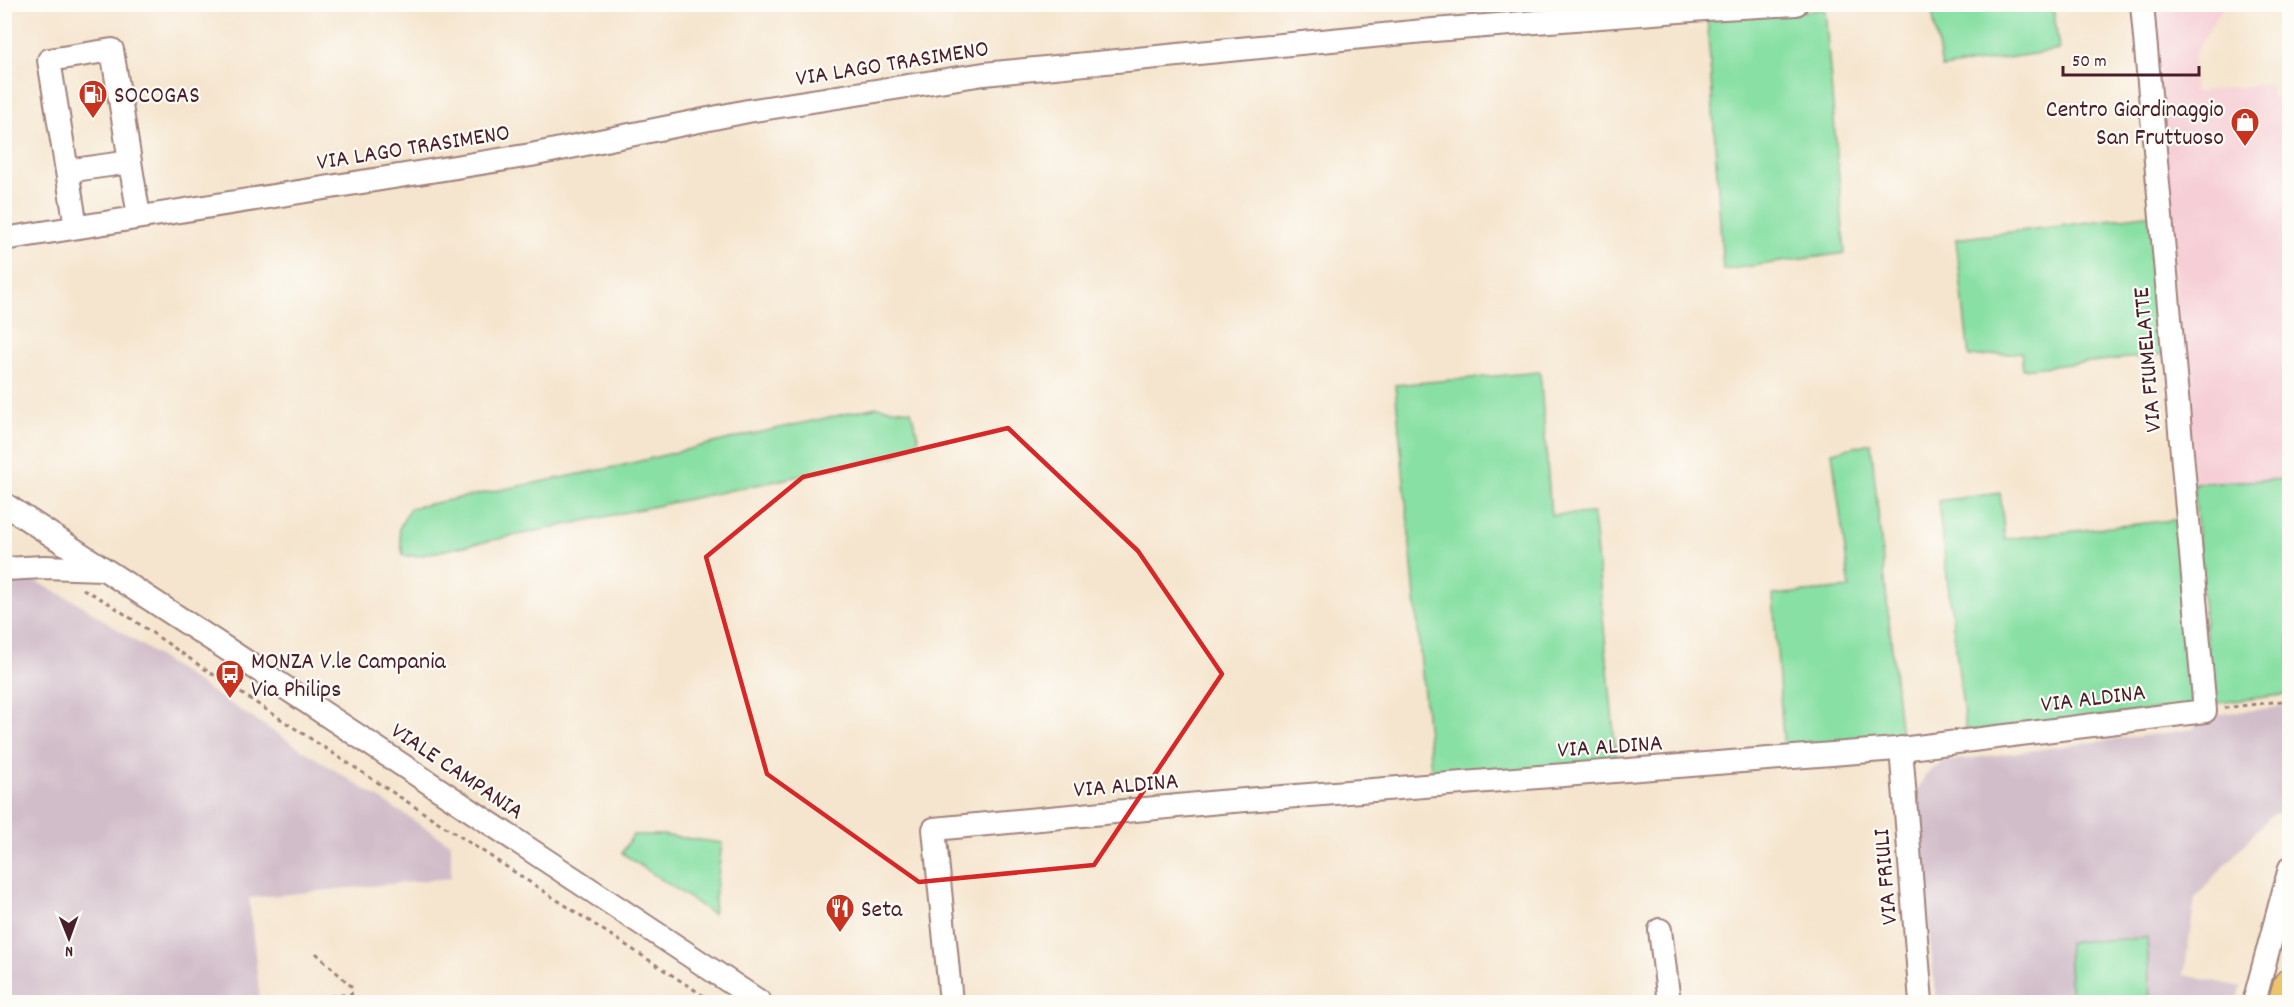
<svg xmlns="http://www.w3.org/2000/svg" width="2294" height="1007" viewBox="0 0 2294 1007" font-family="Dekko,sans-serif">
<style>
.built{fill:#f6cfd6}
.industrial{fill:#d1bdc9}
.green{fill:#89e0a4;stroke:#6a8068;stroke-width:1.5}
.lines{fill:none;stroke-linecap:round;stroke-linejoin:round}
.minor-casing{stroke:#a0827c;stroke-width:26}
.highway-casing{stroke:#a0827c;stroke-width:36}
.path{stroke:#a0827c;stroke-width:3;stroke-dasharray:4.5 4.5;stroke-linecap:butt}
.minor{stroke:#fff;stroke-width:22}
.highway{stroke:#eec469;stroke-width:33}
.marked{fill:none;stroke:#d62828;stroke-width:4.5;stroke-linejoin:round}
.labels{text-anchor:middle;stroke-width:4.5;stroke-linejoin:round;paint-order:stroke}
.street-label{font-size:24px;fill:#4a1f2b;stroke:#fdfcf7}
.poi-label{font-size:24px;fill:#4a1f2b;stroke:#fdfcf7;text-anchor:start}
</style>
<rect width="100%" height="100%" fill="#fdfcf7"/>
<filter id="ink" filterUnits="userSpaceOnUse"><feTurbulence type="fractalNoise" baseFrequency=".0167" numOctaves="2"/><feDisplacementMap in="SourceGraphic" scale="12" xChannelSelector="R" yChannelSelector="G"/><feConvolveMatrix kernelMatrix="1 2 1 2 8 2 1 2 1" color-interpolation-filters="sRGB"/></filter>
<filter id="wash" filterUnits="userSpaceOnUse"><feTurbulence type="fractalNoise" baseFrequency=".008" numOctaves="4" result="noise"/><feDisplacementMap in="SourceGraphic" scale="24" xChannelSelector="R" yChannelSelector="G"/><feGaussianBlur stdDeviation="1.35" result="paint"/><feColorMatrix in="noise" values="0 0 0 0 0 0 0 0 0 0 0 0 0 0 0 0 0 1.4 0 .05"/><feComposite in="paint" operator="in"/></filter>
<g filter="url(#wash)">
<rect width="100%" height="100%" fill="#f5e5ce"/>
<path class="built" d="M 2149,5 L 2224,5 L 2193,57 L 2194,92 L 2271,83 L 2272,97 L 2289,95 L 2289,479 L 2194,483 Z"/>
<path class="industrial" d="M 4,565 L 80,604 L 210,691 L 451,844 L 451,878 L 249,898 L 260,1002 L 5,1002 Z
M 2289,706 L 2289,810 L 2271,815 L 2195,898 L 2184,975 L 2241,987 L 2236,1002 L 1936,1002 L 1916,794 L 1925,775 L 1943,762 L 2195,729 L 2196,717 Z"/>
<path class="green" d="M 1931,5 L 2053,5 L 2059,50 L 1942,68 Z
M 1825,10 L 1845,253 L 1723,270 L 1707,15 Z
M 2153,214 L 2167,354 L 2023,369 L 2021,352 L 1969,357 L 1956,239 Z
M 1540,372 L 1551,515 L 1593,513 L 1617,764 L 1432,779 L 1395,385 Z
M 877,407 L 911,411 L 919,440 L 895,456 L 417,556 L 403,556 L 399,529 L 410,508 L 620,466 L 738,437 Z
M 1871,443 L 1901,739 L 1784,750 L 1773,595 L 1850,588 L 1832,452 Z
M 2289,479 L 2289,694 L 2211,704 L 2194,483 Z
M 2000,493 L 2005,539 L 2181,519 L 2198,705 L 1966,732 L 1938,501 Z
M 633,835 L 662,835 L 722,843 L 713,914 L 622,853 Z
M 2147,938 L 2150,1002 L 2071,1002 L 2068,942 Z"/>
</g>
<g filter="url(#ink)">
<g class="lines">
<g class="minor-casing">
<path id="minor" d="M 67,171 L 130,162
M 76,227 L 49,60 L 112,50 L 139,217
M 4,239 L 531,155 L 748,111 L 984,74 L 1434,30 L 1705,9 L 1796,4
M 4,504 L 236,655 L 760,1002
M 4,569 L 44,567 L 102,569
M 1901,748 L 1921,1002
M 1660,930 L 1669,1002
M 951,1002 L 934,829 L 1220,802 L 1909,748 L 2205,711 L 2142,4
M 2254,1002 L 2290,868"/>
</g>
<g class="highway-casing">
<path id="highway" d="M 2285,1002 L 2290,985"/>
</g>
<path class="path" d="M 83,589 L 110,604 L 218,678 L 713,1002
M 2224,708 L 2290,700
M 316,953 L 351,986 L 352,1002
M 331,996 L 352,994"/>
<use href="#minor" class="minor"/>
<use href="#highway" class="highway"/>
</g>
</g>
<path class="marked" d="M 1008,428 L 1138,551 L 1222,674 L 1094,865 L 919,882 L 767,774 L 706,557 L 803,477 Z"/>
<defs>
<g id="fuel-pin" transform="scale(1.5)"><path d="M0 17L-7.5 6A9.5 9.5 0 1 1 7.5 6Z" fill="#c8321e" stroke="#fdfcf7"/><path d="M-5.5-6h7V0h2V4h1.3V-2.5L3-4.5l.8-.8L6-3V5H2.5V1h-1V6h-7ZM-4.2-4.7v3.2H.2V-4.7Z" fill="#fff"/></g>
<g id="shop-pin" transform="scale(1.5)"><path d="M0 17L-7.5 6A9.5 9.5 0 1 1 7.5 6Z" fill="#c8321e" stroke="#fdfcf7"/><path d="M-5-2.5h2.3a2.7 3.5 0 0 1 5.4 0H5L5.5 6h-11ZM-1.5-2.5h3a1.5 2.3 0 0 0-3 0Z" fill="#fff"/></g>
<g id="bus-pin" transform="scale(1.5)"><path d="M0 17L-7.5 6A9.5 9.5 0 1 1 7.5 6Z" fill="#c8321e" stroke="#fdfcf7"/><path d="M-5-6H5V4H4V6H2V4H-2V6H-4V4H-5ZM-3.5-4V0h7V-4ZM-3.5 1.2v1.5H-2V1.2ZM2 1.2v1.5H3.5V1.2Z" fill="#fff"/></g>
<g id="restaurant-pin" transform="scale(1.5)"><path d="M0 17L-7.5 6A9.5 9.5 0 1 1 7.5 6Z" fill="#c8321e" stroke="#fdfcf7"/><path d="M-5-6h1v4h1v-4h1v4h1v-4h1v5L-1.5 .5V6h-2V.5L-5-1ZM5-6V6H3V1.5H1.5Q1.5-4 5-6Z" fill="#fff"/></g>
</defs>
<g fill-rule="evenodd">
<use href="#fuel-pin" x="93" y="94"/>
<use href="#shop-pin" x="2245" y="122"/>
<use href="#bus-pin" x="230" y="674"/>
<use href="#restaurant-pin" x="840" y="908"/>
</g>
<g class="labels">
<g class="street-label">
<text transform="translate(892 62) rotate(-9)" y="8">VIA LAGO TRASIMENO</text>
<text transform="translate(413 146) rotate(-9)" y="8">VIA LAGO TRASIMENO</text>
<text transform="translate(2146 360) rotate(-95)" y="8">VIA FIUMELATTE</text>
<text transform="translate(2093 697) rotate(-7)" y="8">VIA ALDINA</text>
<text transform="translate(1610 745) rotate(-4)" y="8">VIA ALDINA</text>
<text transform="translate(458 770) rotate(34)" y="8">VIALE CAMPANIA</text>
<text transform="translate(1126 784) rotate(-5)" y="8">VIA ALDINA</text>
<text transform="translate(1884 877) rotate(-95)" y="8">VIA FRIULI</text>
</g>
<g class="poi-label">
<text x="114" y="102">SOCOGAS</text>
<text x="2224" y="116" text-anchor="end">Centro Giardinaggio<tspan x="2224" dy="28">San Fruttuoso</tspan></text>
<text x="251" y="668">MONZA V.le Campania<tspan x="251" dy="28">Via Philips</tspan></text>
<text x="861" y="916">Seta</text>
</g>
</g>
<rect width="2294" height="1007" fill="none" stroke="#fdfcf7" stroke-width="24"/>
<g transform="translate(69 938) rotate(179)" stroke="#fdfcf7" stroke-width="4.5" paint-order="stroke">
<path d="M0-4.5L10 22L0 15L-10 22Z" fill="#4a1f2b"/>
<text y="-9" font-size="16" font-weight="bold" text-anchor="middle" fill="#4a1f2b">N</text>
</g>
<path d="M2063 66v9h136v-9" fill="none" stroke="#4a1f2b" stroke-width="3"/>
<text x="2072" y="66" font-size="18" fill="#4a1f2b" stroke="#fdfcf7" stroke-width="4.5" paint-order="stroke">50 m</text>
</svg>
